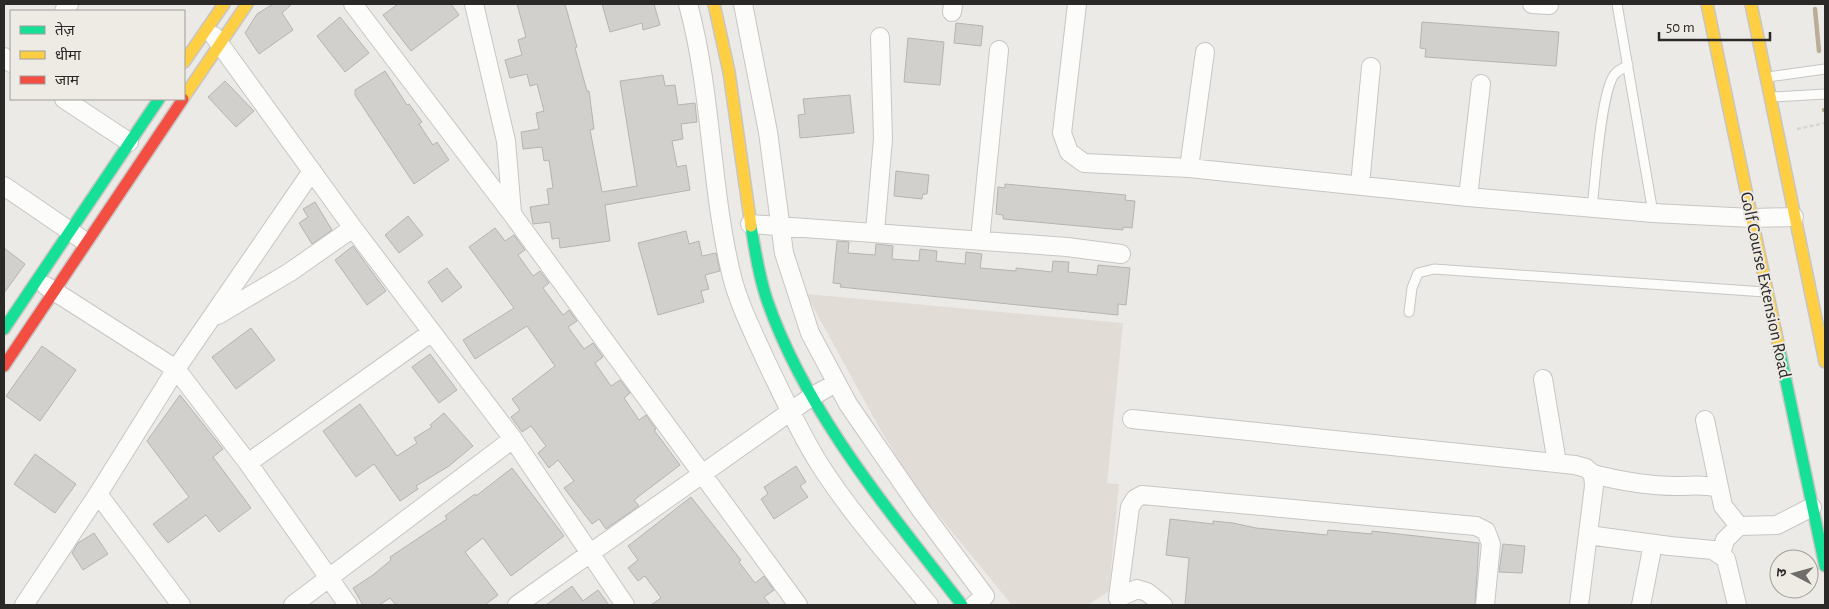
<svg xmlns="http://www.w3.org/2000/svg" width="1829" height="609" viewBox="0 0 1829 609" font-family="'Alegreya Sans','Noto Sans Devanagari',sans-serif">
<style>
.built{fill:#e1ddd6}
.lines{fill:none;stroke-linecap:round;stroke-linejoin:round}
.stream{stroke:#bcae96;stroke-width:4.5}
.building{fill:#d1d0cd;stroke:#b5b4b2}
.lane-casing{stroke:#c8c6c4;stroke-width:11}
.street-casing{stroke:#c8c6c4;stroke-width:20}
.fast-casing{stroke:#c8c6c4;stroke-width:14}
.slow-casing{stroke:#c8c6c4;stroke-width:14}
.jam-casing{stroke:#c8c6c4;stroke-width:14}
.path{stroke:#d6d6d5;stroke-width:2.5;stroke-dasharray:4 2.5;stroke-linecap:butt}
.lane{stroke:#fcfcfb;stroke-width:9}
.street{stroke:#fcfcfb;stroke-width:18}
.fast{stroke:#16e098;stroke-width:11}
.slow{stroke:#ffcf43;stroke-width:11}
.jam{stroke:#f24e42;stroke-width:11}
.labels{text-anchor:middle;stroke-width:4;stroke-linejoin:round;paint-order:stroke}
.street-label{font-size:18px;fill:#2a2927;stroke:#eeebe5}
</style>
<rect width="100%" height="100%" fill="#eceae7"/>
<path class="built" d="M 806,294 L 1123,323 L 1107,483 L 1119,484 L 1109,591 L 1088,605 L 1012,605 L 916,488 L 880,429 Z"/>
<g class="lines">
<path class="stream" d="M 1815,9 L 1819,51
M 1824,110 L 1825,110"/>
</g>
<path class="building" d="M 273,4 L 292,4 L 282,13 L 293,30 L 259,54 L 245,33 L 257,14 Z
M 398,4 L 451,4 L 459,15 L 411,51 L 383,15 Z
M 517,4 L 565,4 L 577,47 L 575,48 L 587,91 L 589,91 L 594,129 L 590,130 L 602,192 L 637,186 L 620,81 L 663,75 L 665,86 L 675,85 L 678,105 L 695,103 L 697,122 L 681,124 L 683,139 L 672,141 L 677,167 L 686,165 L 690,190 L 605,205 L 610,241 L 560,248 L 559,238 L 552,239 L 550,222 L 533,224 L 530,207 L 549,204 L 547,189 L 553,188 L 549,160 L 544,161 L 542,147 L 523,149 L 521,132 L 539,129 L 536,113 L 544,111 L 537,84 L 530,86 L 527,74 L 510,78 L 505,60 L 522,55 L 518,40 L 526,37 Z
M 602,4 L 654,4 L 660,25 L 643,30 L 642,23 L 610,32 Z
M 340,17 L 369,53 L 345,72 L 317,36 Z
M 1422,22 L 1559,32 L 1556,66 L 1425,57 L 1426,49 L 1420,48 Z
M 956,23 L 983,26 L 981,46 L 954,43 Z
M 908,38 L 944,42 L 940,85 L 904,82 Z
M 385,71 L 407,105 L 409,104 L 422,122 L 419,124 L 433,145 L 437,142 L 449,160 L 414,184 L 355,95 L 355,90 Z
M 225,81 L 254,111 L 236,127 L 208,97 Z
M 850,95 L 854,133 L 800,138 L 798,115 L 805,114 L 803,99 Z
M 896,171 L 929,175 L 927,194 L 923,194 L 922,199 L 894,196 Z
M 1005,184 L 1126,195 L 1125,200 L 1135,201 L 1132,228 L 1123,227 L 1123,230 L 1003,219 L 1003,215 L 996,214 L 998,187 L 1005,188 Z
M 315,202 L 332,230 L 312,244 L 299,223 L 308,217 L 303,209 Z
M 408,216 L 423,235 L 399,253 L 385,235 Z
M 495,228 L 505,241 L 514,235 L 525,250 L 518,255 L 533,276 L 540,271 L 549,283 L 543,288 L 563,315 L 569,310 L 577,321 L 568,327 L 584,349 L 593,343 L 603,357 L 595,363 L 611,386 L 620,380 L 630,393 L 624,398 L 639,420 L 646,415 L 656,429 L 654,430 L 680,465 L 634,500 L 639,506 L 606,529 L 599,519 L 592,524 L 564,488 L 574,481 L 558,460 L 549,468 L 538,453 L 546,446 L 531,426 L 522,432 L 511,417 L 520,410 L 512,399 L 555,366 L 527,326 L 475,359 L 463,340 L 514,308 L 469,247 Z
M 686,231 L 689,244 L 699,241 L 702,256 L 716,253 L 720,271 L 705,275 L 709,289 L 701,291 L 704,302 L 658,315 L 638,243 Z
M 837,241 L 849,242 L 848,253 L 875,255 L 876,244 L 893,246 L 892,259 L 919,261 L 920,249 L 937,251 L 936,261 L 965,264 L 966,252 L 982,254 L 980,268 L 1016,271 L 1016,268 L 1052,272 L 1053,261 L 1069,262 L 1068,272 L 1097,275 L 1098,265 L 1130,268 L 1126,305 L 1118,304 L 1118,315 L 840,287 L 841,284 L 833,283 Z
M 353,246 L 386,291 L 367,305 L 335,260 Z
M 4,248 L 25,264 L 4,293 Z
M 447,268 L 462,287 L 442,302 L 428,282 Z
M 251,328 L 275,360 L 236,389 L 212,357 Z
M 42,346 L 76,370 L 40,421 L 6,396 Z
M 430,354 L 457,390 L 439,403 L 412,367 Z
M 180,395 L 223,449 L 213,457 L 251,508 L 219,532 L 206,515 L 168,543 L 153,524 L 189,497 L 147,441 Z
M 360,404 L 397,456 L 417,443 L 414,438 L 432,427 L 430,425 L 444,413 L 473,446 L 449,466 L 416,486 L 418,489 L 400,501 L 374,464 L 356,477 L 323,431 Z
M 35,454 L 76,484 L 55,513 L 14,484 Z
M 796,466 L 806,482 L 800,486 L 808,497 L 774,519 L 761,499 L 768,494 L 764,487 Z
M 512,468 L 564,536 L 511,576 L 483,538 L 465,552 L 498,595 L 485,605 L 396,605 L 390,598 L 379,605 L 363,605 L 353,588 L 373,575 L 391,560 L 390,557 L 447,519 L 445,516 L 457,507 L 475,494 L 476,496 Z
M 691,497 L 741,560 L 739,562 L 755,583 L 764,576 L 774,590 L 764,597 L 770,605 L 651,605 L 661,598 L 645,576 L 638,581 L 628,568 L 638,560 L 628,546 Z
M 1170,519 L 1213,524 L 1213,521 L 1233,523 L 1256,528 L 1327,535 L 1328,530 L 1372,534 L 1372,531 L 1479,543 L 1475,605 L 1185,605 L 1189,558 L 1166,555 Z
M 94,533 L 108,554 L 83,570 L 72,553 L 78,543 Z
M 1503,544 L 1525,546 L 1522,573 L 1499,572 Z
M 572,586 L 583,601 L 598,590 L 609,605 L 546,605 Z"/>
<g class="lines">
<g class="lane-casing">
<path id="lane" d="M 1617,4 L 1653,213
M 1768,77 L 1825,69
M 1773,97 L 1825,94
M 1592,208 C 1595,183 1601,89 1615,74 C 1618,70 1624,68 1628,65
M 1409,312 L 1412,288 L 1418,273 L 1434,269 L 1765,292"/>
</g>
<g class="street-casing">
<path id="street" d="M 353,4 L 512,214 L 798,605
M 474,4 L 506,141 L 512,213
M 688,4 C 712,92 710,184 731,273 C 738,303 753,332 766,361 C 783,396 799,432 820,465 C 852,515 892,559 929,605
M 743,4 L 768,132 L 784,253 L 810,333 L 848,404 L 921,510 L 985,596 L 974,605
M 1077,4 L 1062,133 L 1069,152 L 1084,163 L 1189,168 L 1468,197 L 1653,213 L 1752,218 L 1794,217
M 1532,4 L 1549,5
M 64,11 L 69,4
M 952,12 L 953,4
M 214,36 L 353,228 L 513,439 L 625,605
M 4,57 L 11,63
M 64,99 L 129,142
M 1189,168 L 1205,52
M 1360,185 L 1371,67
M 4,186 L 80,238
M 1468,197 L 1481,84
M 750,224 L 1067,247 L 1121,254
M 875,232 L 883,139 L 880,37
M 980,240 L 999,50
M 46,286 L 176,369 L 248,463 L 348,605
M 218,315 L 290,272 L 353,228
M 1543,379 L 1557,463
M 1132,419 L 1575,465 L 1586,468 L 1593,474 L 1594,486 L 1579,605
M 1705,420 L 1723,506 L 1739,526
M 248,463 L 432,332
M 1593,474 C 1620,481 1649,486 1677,486 C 1694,486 1702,484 1719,488
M 98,494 L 181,605
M 1588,535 L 1670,546 L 1713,550 L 1726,559 L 1737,605
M 1721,554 L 1725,540 L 1739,526 L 1777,525 L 1812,507
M 24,605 L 98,494 L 176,369 L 312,171
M 293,605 L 513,439
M 517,605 L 811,397 L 836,383
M 1163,605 L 1147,592 L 1137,589 L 1118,598 L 1130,507 L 1135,499 L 1142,495 L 1476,526 L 1486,531 L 1491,544 L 1485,605
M 1641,605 L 1653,544"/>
</g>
<g class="fast-casing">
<path id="fast" d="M 751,226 C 755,251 759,276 767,300 C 806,413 890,512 962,605
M 4,329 L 159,99
M 1778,343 L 1825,566"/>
</g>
<g class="slow-casing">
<path id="slow" d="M 714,4 L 729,72 L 751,226
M 1707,4 L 1778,343
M 1751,4 L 1825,362
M 184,62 L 224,4
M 184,97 L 247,4"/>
</g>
<g class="jam-casing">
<path id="jam" d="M 4,366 L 183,99"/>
</g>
<path class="path" d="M 1797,129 L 1825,123"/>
<use href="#lane" class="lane"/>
<use href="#street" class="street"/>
<use href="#fast" class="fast"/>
<use href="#slow" class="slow"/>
<use href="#jam" class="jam"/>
</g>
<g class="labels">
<g class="street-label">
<text transform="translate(1766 285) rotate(78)" y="6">Golf Course Extension Road</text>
</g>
</g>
<rect width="1829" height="609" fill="none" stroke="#2a2927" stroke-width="10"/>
<rect x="10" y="10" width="175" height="90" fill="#eeebe5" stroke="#a09d99"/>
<rect x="20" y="26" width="25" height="8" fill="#16e098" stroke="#a09d99"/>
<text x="55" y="35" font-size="15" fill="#2a2927">तेज़</text>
<rect x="20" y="51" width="25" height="8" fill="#ffcf43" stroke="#a09d99"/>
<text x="55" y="60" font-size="15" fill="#2a2927">धीमा</text>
<rect x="20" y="76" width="25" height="8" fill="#f24e42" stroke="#a09d99"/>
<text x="55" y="85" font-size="15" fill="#2a2927">जाम</text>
<g transform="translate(1794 574) rotate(276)"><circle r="24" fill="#eeebe5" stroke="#a09d99"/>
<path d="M0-4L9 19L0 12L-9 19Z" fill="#6e6d6a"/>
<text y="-8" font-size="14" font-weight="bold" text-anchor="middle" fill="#2a2927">उ</text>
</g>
<path d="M1659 32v8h111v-8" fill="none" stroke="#2a2927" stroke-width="2.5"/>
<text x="1666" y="32" font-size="15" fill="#2a2927" stroke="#eeebe5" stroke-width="4" paint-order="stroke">50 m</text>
</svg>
